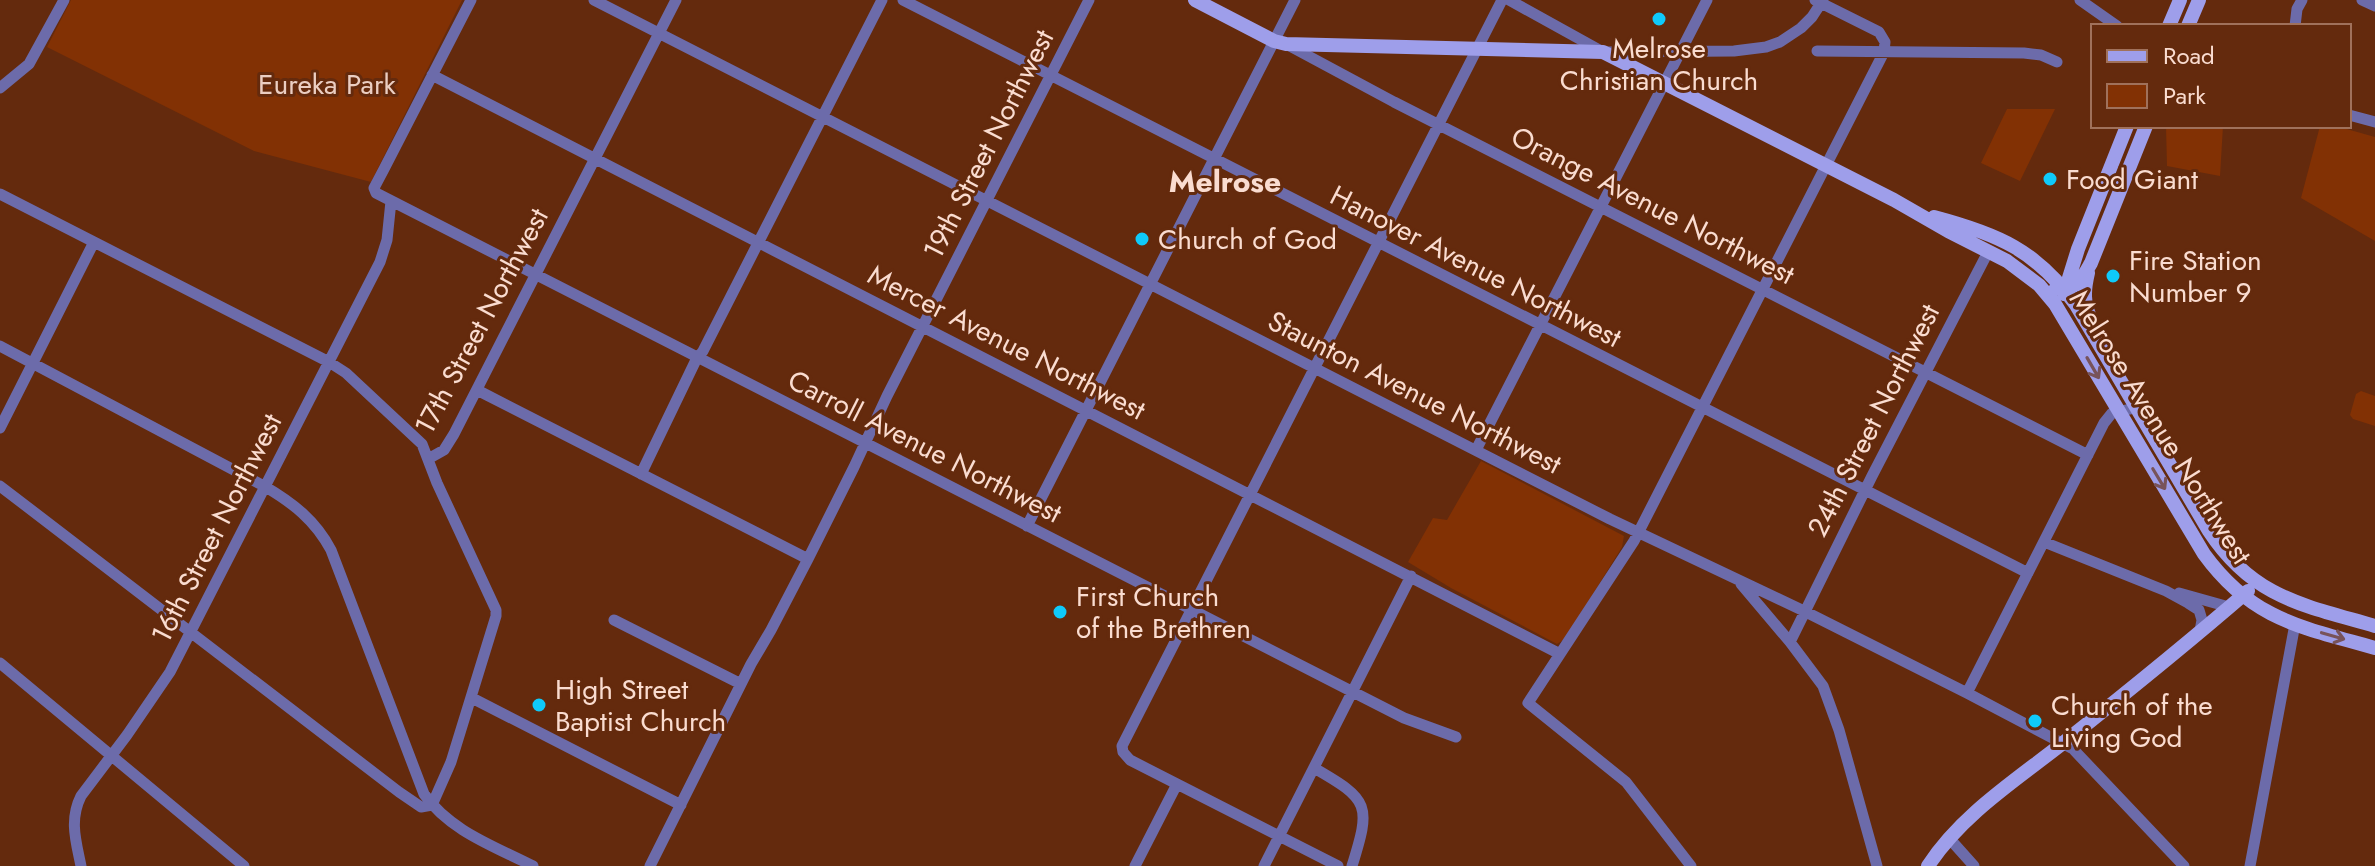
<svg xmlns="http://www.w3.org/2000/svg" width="2375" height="866" viewBox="0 0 2375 866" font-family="Jost,sans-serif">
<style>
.green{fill:#823104}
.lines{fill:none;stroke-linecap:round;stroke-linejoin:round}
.minor{stroke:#6c6baa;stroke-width:11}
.major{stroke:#9e9eea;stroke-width:14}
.oneway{stroke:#78535a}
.poi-dot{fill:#0fcafa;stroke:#642a0d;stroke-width:3}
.labels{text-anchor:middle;stroke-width:6;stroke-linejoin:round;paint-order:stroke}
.poi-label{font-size:28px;fill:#fadcd0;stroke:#642a0d;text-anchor:start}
.park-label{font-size:28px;fill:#ebcec2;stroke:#642a0d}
.street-label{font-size:28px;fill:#fadcd0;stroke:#642a0d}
.neighbourhood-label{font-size:30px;font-weight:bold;fill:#fadcd0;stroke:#642a0d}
</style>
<rect width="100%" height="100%" fill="#642a0d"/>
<path class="green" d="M 71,0 L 462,0 L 371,182 L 254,151 L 47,47 Z
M 2007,109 L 2055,109 L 2020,181 L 1981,163 Z
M 2166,126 L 2223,126 L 2220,176 L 2167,166 Z
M 2320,126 L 2336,126 L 2375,137 L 2375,241 L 2301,198 Z
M 2361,391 L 2375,396 L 2375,426 L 2353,419 L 2350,415 L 2356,394 Z
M 1481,461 L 1624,536 L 1622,547 L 1565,639 L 1557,644 L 1451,588 L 1408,562 L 1433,518 L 1447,520 Z"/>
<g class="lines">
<path class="minor" d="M 471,0 L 384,169 L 374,188 L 376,193 L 1353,692 L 1404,718 L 1456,737
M 594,0 L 1610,519 L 1804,611 L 1967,693 L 2073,749 L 2184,866
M 903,0 L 2028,573
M 1509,0 L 1603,52 L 1734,51 L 1766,47 L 1780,42 L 1801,28 L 1812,17 L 1823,0
M 2080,0 L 2117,26
M 2362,0 L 2375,6
M 2295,26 L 2297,9 L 2302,0
M 1286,44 L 1394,102 L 2088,455
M 1817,51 L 2024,53 L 2041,55 L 2057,62
M 432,75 L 1560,654
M 0,88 L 29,64 L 64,0
M 2349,115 L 2375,122
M 0,194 L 329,362 L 346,373 L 422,444 L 437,483 L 496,610 L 496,616 L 451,762 L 432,805
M 0,346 L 264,486 C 293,503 315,520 331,550 L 424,794 C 450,831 494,846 533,866
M 477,390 L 808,559
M 0,428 L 94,242
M 1476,450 L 1707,0
M 428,459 L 444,450 L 454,434 L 676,0
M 641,474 L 695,362 L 703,351 L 882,0
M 0,486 L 399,792 L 421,807 L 432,805
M 1027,526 L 1295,0
M 2044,542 L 2166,591 L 2188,603 L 2199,610 L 2202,620 L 2200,631
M 1741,584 L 1790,642 L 1823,686 L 1839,730 L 1877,866
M 2179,593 L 2229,607
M 614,620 L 741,684
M 1790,642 L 1872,476 L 1988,252
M 0,663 L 244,866
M 1967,693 L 2104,423 L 2112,413 L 2135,408
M 472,698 L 681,805
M 1314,768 C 1370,800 1371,805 1352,866
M 1949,838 L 1974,866
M 81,866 C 76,841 69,820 81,796 L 127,735 L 170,672 L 380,262 L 387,240 L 391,201
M 650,866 L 751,664 L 771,630 L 808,559 L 854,467 L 887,396 L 1089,0
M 1135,866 L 1177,784
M 1264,866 L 1411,576
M 1338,866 L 1130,760 L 1123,752 L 1122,746 L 1502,0
M 1691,866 L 1626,782 L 1528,703 L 1634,541 L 1884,52 L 1885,42 L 1879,32 L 1815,0
M 2250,866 L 2295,624"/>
<path class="major" d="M 1195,0 L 1274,41 L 1286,44 L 1603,52 L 1894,200 L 1948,231 L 2007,261 L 2039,285 L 2055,304 L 2204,554 C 2252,620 2301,627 2375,648
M 2169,26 L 2180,0
M 2188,26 L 2199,0
M 1934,217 C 1998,234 2036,250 2076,305 L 2209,531 C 2253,598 2303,605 2375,626
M 2088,273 C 2084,290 2083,303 2091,319
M 2056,288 C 2077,291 2082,279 2091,263 L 2146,126
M 2064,294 L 2078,249 L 2127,126
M 1928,866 C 1961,815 2016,780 2063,743 C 2126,693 2188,643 2248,591"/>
</g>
<defs><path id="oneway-shaft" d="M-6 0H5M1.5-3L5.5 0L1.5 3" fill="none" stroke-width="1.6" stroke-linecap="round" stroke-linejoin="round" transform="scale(2)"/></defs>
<g class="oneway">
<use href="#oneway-shaft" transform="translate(2093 368) rotate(60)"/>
<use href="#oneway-shaft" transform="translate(2159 479) rotate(59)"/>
<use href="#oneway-shaft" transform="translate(2333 636) rotate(16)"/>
</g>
<g class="poi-dot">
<circle cx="1659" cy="19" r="8"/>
<circle cx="2050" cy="179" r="8"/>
<circle cx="1142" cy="239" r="8"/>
<circle cx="2113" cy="276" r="8"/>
<circle cx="1060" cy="612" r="8"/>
<circle cx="539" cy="705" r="8"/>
<circle cx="2035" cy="721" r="8"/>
</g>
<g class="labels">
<g class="poi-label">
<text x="1659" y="58" text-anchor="middle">Melrose<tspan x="1659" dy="32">Christian Church</tspan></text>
<text x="2066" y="189">Food Giant</text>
<text x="1158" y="249">Church of God</text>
<text x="2129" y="270">Fire Station<tspan x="2129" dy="32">Number 9</tspan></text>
<text x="1076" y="606">First Church<tspan x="1076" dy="32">of the Brethren</tspan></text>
<text x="555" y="699">High Street<tspan x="555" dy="32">Baptist Church</tspan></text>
<text x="2051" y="715">Church of the<tspan x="2051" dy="32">Living God</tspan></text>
</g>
<g class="park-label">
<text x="327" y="94">Eureka Park</text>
</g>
<g class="street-label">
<text transform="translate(988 144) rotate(-63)" y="10">19th Street Northwest</text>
<text transform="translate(1653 205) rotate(27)" y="10">Orange Avenue Northwest</text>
<text transform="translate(1476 266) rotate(27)" y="10">Hanover Avenue Northwest</text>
<text transform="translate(481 321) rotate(-62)" y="10">17th Street Northwest</text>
<text transform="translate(1007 342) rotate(27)" y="10">Mercer Avenue Northwest</text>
<text transform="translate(1415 392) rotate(27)" y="10">Staunton Avenue Northwest</text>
<text transform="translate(1873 420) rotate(-63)" y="10">24th Street Northwest</text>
<text transform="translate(2161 427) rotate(58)" y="10">Melrose Avenue Northwest</text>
<text transform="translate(925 446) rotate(27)" y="10">Carroll Avenue Northwest</text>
<text transform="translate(216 528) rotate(-63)" y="10">16th Street Northwest</text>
</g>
<g class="neighbourhood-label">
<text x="1225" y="192">Melrose</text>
</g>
</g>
<rect x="2091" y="24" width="260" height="104" fill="#642a0d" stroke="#a0715b" stroke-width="2"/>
<rect x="2107" y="50" width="40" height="12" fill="#9e9eea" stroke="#a0715b" stroke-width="2"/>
<text x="2163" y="64" font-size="24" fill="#fadcd0">Road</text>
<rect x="2107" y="84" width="40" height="24" fill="#823104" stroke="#a0715b" stroke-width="2"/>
<text x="2163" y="104" font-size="24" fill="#fadcd0">Park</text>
</svg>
